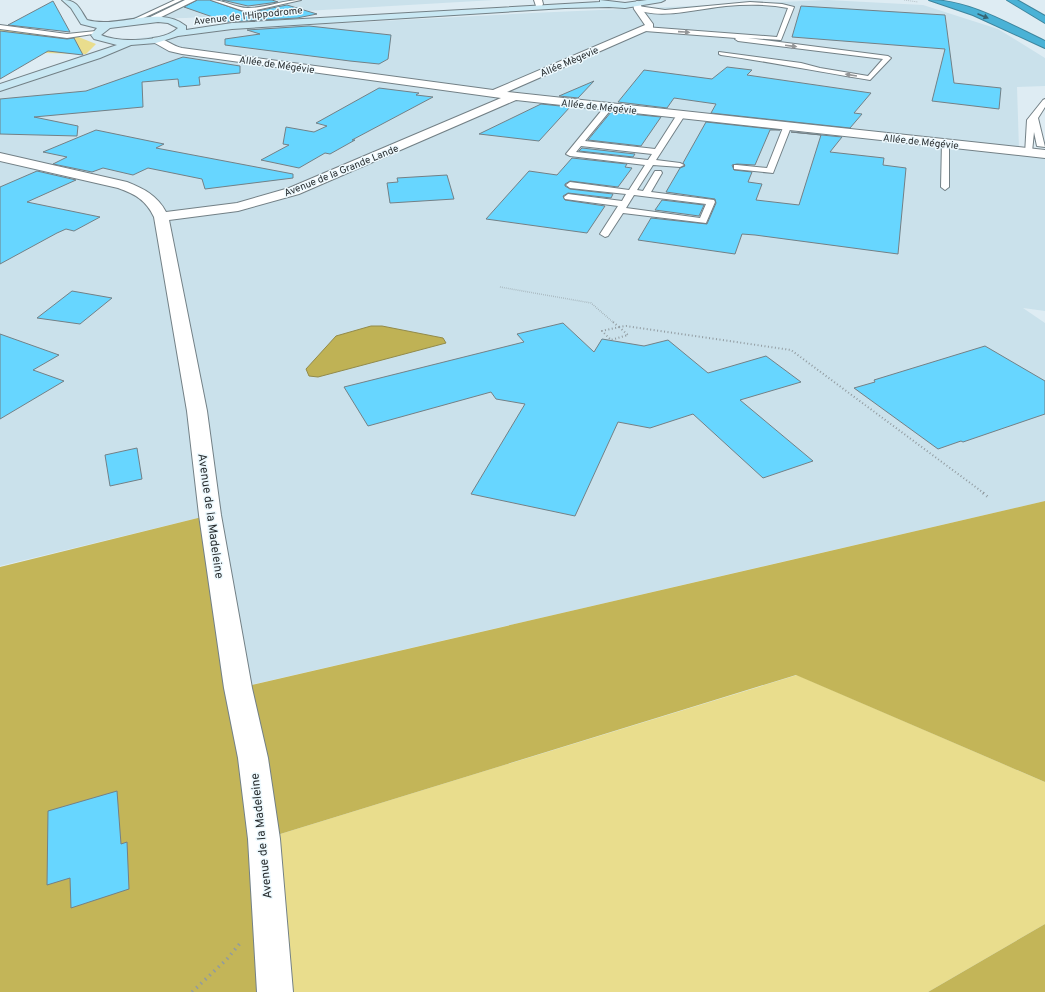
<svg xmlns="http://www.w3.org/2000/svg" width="1045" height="992" viewBox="0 0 1045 992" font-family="Overpass,sans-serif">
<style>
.built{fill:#cae1eb}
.green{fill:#e9dd8d}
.forest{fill:#c3b558}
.water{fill:#bfb255;stroke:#928a4a}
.building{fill:#67d6ff;stroke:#738086}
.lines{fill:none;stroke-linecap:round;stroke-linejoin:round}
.lane-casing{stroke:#738086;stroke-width:2}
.street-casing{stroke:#738086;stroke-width:2}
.secondary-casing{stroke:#738086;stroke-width:2}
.highway-casing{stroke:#3e849c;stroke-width:2}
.path-far4{stroke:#919ba0;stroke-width:1;stroke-dasharray:0.5 1.5;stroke-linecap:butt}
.path-far3{stroke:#919ba0;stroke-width:1.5;stroke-dasharray:0.5 1.5;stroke-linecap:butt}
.path-far2{stroke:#919ba0;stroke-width:2;stroke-dasharray:1 2.5;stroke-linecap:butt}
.path-far1{stroke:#919ba0;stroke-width:3;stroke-dasharray:1 3.5;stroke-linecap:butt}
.path{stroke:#919ba0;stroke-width:3.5;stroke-dasharray:1.5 4.5;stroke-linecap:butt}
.lane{fill:#fff;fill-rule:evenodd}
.street{fill:#fff;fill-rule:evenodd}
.secondary{fill:#c9e8f3;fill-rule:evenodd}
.highway{fill:#4ab2d6;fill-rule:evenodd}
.oneway{fill:#366372}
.oneway2{fill:#949698}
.labels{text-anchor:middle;stroke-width:3;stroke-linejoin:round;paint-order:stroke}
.far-street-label{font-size:10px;fill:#292e30;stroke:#edf9fe}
.street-label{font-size:12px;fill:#292e30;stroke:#edf9fe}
</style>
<rect width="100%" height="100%" fill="#deecf3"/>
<path class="built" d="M 174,0 L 494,0 L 186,18 L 130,19 Z
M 827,0 L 923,5 L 998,29 L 1045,58 L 1045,86 L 1017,87 L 1019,149 L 1045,151 L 1045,311 L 1023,308 L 1045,323 L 1045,501 L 238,688 L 210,515 L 0,566 L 0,88 L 97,56 L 124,40 L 175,34 L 230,29 L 532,13 Z"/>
<path class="green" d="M 0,26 L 76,36 L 96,44 L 86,54 L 0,52 Z
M 797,675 L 1045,782 L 1045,924 L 928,992 L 275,992 L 264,839 Z"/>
<path class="forest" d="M 1045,501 L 1045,782 L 796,675 L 264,839 L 275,992 L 0,992 L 0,567 L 210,515 L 239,688 Z
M 1045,924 L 1045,992 L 928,992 Z"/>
<path class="water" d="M 371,326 L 382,326 L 443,338 L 446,343 L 318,377 L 309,376 L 306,369 L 336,336 Z"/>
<path class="building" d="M 197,0 L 210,0 L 247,13 L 287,5 L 317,14 L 297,18 L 227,22 L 184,7 Z
M 222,0 L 272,0 L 278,2 L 248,6 Z
M 53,1 L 70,32 L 8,25 Z
M 801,6 L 945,15 L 954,83 L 1001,88 L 999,109 L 932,101 L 945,49 L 792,37 Z
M 309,26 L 391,35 L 388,59 L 379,64 L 350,61 L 225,45 L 225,39 L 260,34 L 247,30 Z
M 0,31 L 67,39 L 74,38 L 83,55 L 48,51 L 0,79 Z
M 183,57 L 240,66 L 240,73 L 199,77 L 200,85 L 179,87 L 178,79 L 142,82 L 143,107 L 34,117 L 78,126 L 77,136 L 0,134 L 0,99 L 86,91 Z
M 727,67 L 752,70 L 747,75 L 871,93 L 854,113 L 862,114 L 850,128 L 711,113 L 716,104 L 674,98 L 667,108 L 618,102 L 644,70 L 712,79 Z
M 594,81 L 578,98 L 559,96 Z
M 379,88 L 419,93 L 416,95 L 433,97 L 352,140 L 355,140 L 330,154 L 325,153 L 299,168 L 261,160 L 289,145 L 283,144 L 286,127 L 314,132 L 327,126 L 316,123 Z
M 541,104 L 570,107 L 539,141 L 479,134 Z
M 611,112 L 661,117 L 641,146 L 588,140 Z
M 706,122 L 780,130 L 770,130 L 755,165 L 737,164 L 732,165 L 734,170 L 752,172 L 748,182 L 762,184 L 756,200 L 799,205 L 821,135 L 791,132 L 842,137 L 830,152 L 884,158 L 883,165 L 906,168 L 898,254 L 755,235 L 742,234 L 735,254 L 638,240 L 651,218 L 707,224 L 716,203 L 715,199 L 666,192 L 680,168 L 685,166 L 683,163 Z
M 96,130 L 164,144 L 156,148 L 293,174 L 293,178 L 205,189 L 202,179 L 148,168 L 133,175 L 103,168 L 92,172 L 53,164 L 67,157 L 43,152 Z
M 582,148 L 635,154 L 633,157 L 579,151 Z
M 572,158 L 627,164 L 625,167 L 632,168 L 618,187 L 570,181 L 565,184 L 565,186 L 570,189 L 613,194 L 611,198 L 568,193 L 563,196 L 565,200 L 605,206 L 587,233 L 486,219 L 529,171 L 557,175 Z
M 37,171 L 76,180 L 27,202 L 100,217 L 74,231 L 66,229 L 57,233 L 0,264 L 0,187 Z
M 447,175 L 454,199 L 390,203 L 387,183 L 398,182 L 397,178 Z
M 662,200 L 704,205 L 699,216 L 655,210 Z
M 72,291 L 112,298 L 80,324 L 37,318 Z
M 563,323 L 594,352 L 602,339 L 644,346 L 668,340 L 708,373 L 766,356 L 801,382 L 740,400 L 813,461 L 763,478 L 693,414 L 650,428 L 618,422 L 575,516 L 471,494 L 525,404 L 496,399 L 491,392 L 368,426 L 344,387 L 524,342 L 517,334 Z
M 0,334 L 59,355 L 33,370 L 64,381 L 0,419 Z
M 985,346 L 1045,381 L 1045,414 L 963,442 L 961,441 L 938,449 L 854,388 L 875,382 L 874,380 Z
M 137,448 L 142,479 L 110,486 L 105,455 Z
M 117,791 L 121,844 L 127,842 L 129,889 L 71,908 L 70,878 L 47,885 L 48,811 Z"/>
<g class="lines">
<g class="lane-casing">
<path id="lane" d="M 175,0 L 182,0 L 135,22 L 130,21 Z
M 211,0 C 224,0 236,8 248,8 C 266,8 283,0 301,0 L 247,12 Z
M 750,2 L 782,4 L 794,7 L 781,40 L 748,38 L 888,56 L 891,58 L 870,80 C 820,72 771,62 721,55 L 719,54 L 719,52 L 801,63 L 820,68 L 868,76 L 883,59 L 738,41 L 735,39 L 736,38 L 645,31 L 642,29 L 645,27 L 777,37 L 788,8 C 768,4 747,4 726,6 C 702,8 656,21 635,8 L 638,6 L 665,10 Z
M 0,25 L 67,34 L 96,31 L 99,33 L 67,38 L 0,29 Z
M 1045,99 L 1045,107 L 1038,118 L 1045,147 L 1037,146 L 1034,132 L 1032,152 L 1025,154 L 1027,120 L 1043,100 Z
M 606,105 L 613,107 L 585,141 L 655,149 L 678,113 L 684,113 L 685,115 L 656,160 L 680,163 L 684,165 L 680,167 L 653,165 L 637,190 L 643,191 L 655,171 L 661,171 L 662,173 L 651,192 L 714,200 L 715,202 L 706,223 L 623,213 L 608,236 L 605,237 L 600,234 L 618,206 L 565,199 L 564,197 L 568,194 L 622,201 L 626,194 L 570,188 L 566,185 L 570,182 L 629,190 L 645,165 L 570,156 L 566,154 ZM 581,146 L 652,154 L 648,160 L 576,152 ZM 634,195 L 706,204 L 700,218 L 626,208 Z
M 784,125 L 791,127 L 773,173 L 734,169 L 734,165 L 737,165 L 767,168 Z
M 942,142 L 949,144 L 949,187 L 945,190 L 941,187 Z"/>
</g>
<g class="street-casing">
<path id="street" d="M 185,0 L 196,0 L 151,22 L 148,23 L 144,20 Z
M 534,0 L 542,0 L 543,4 L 542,6 L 536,6 Z
M 637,1 L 640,2 L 642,9 L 653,24 L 653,28 L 507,92 L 1045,150 L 1045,158 L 516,100 L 299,194 L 238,211 L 169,220 L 207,411 L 221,515 L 252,688 L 268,758 L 280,839 L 293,992 L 257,992 L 248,839 L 238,758 L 224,688 L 199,515 L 187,411 L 154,217 C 146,200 135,194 118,188 L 0,161 L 0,153 L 127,182 C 144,189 157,195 166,212 L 237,203 L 289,188 L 501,98 L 182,54 L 169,51 L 153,42 L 153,38 C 162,36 172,46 182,48 L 493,90 L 645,25 L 634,9 L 633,4 Z"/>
</g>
<g class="secondary-casing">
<path id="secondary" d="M 62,0 C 78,0 79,8 87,20 C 119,29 159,4 186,26 L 186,30 L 232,23 L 600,2 L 600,0 L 625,3 L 647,0 L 665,0 L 661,2 L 625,8 L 609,7 L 565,8 L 232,29 L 178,36 L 156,43 L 131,45 L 100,58 L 0,91 L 0,84 L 117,45 L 94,39 L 91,35 L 97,28 L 81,24 L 71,8 ZM 158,22 L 168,23 L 178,28 C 163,42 119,43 101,35 L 110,28 Z"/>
</g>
<g class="highway-casing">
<path id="highway" d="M 929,0 C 969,0 1009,24 1045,41 L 1045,48 L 973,15 Z
M 1007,0 L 1017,0 L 1045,16 L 1045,23 Z"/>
</g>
<path class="path-far4" d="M 904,0 L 918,2"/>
<path class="path-far3" d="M 500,287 L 591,303 L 614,323"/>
<path class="path-far2" d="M 613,322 L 619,327
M 619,327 L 628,335 L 611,340 L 602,331 Z
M 619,327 L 626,326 L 791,350 L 985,494"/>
<path class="path-far1" d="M 983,493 L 988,497"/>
<path class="path" d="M 192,992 L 227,959 L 242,941"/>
<use href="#lane" class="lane"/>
<use href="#street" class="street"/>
<use href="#secondary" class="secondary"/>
<use href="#highway" class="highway"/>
</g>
<defs><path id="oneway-solid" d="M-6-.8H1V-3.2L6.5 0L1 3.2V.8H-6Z"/></defs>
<use class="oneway" href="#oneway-solid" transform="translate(983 16) rotate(23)"/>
<g class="oneway2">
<use href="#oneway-solid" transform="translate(684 32) rotate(4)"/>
<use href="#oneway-solid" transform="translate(791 46) rotate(7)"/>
<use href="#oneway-solid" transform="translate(851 75) rotate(-171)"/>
</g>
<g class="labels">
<g class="far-street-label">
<text transform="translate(248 15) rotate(-6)" y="4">Avenue de l'Hippodrome</text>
<text transform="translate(569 61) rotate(-23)" y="4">Allée Mègevie</text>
<text transform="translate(277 64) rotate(8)" y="4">Allée de Mégévie</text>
<text transform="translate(599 106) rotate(6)" y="4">Allée de Mégévie</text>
<text transform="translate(921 141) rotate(6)" y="4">Allée de Mégévie</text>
<text transform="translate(341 170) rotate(-22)" y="4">Avenue de la Grande Lande</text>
</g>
<g class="street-label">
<text transform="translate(211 516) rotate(82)" y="4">Avenue de la Madeleine</text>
<text transform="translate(261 836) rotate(-96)" y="4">Avenue de la Madeleine</text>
</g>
</g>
</svg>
